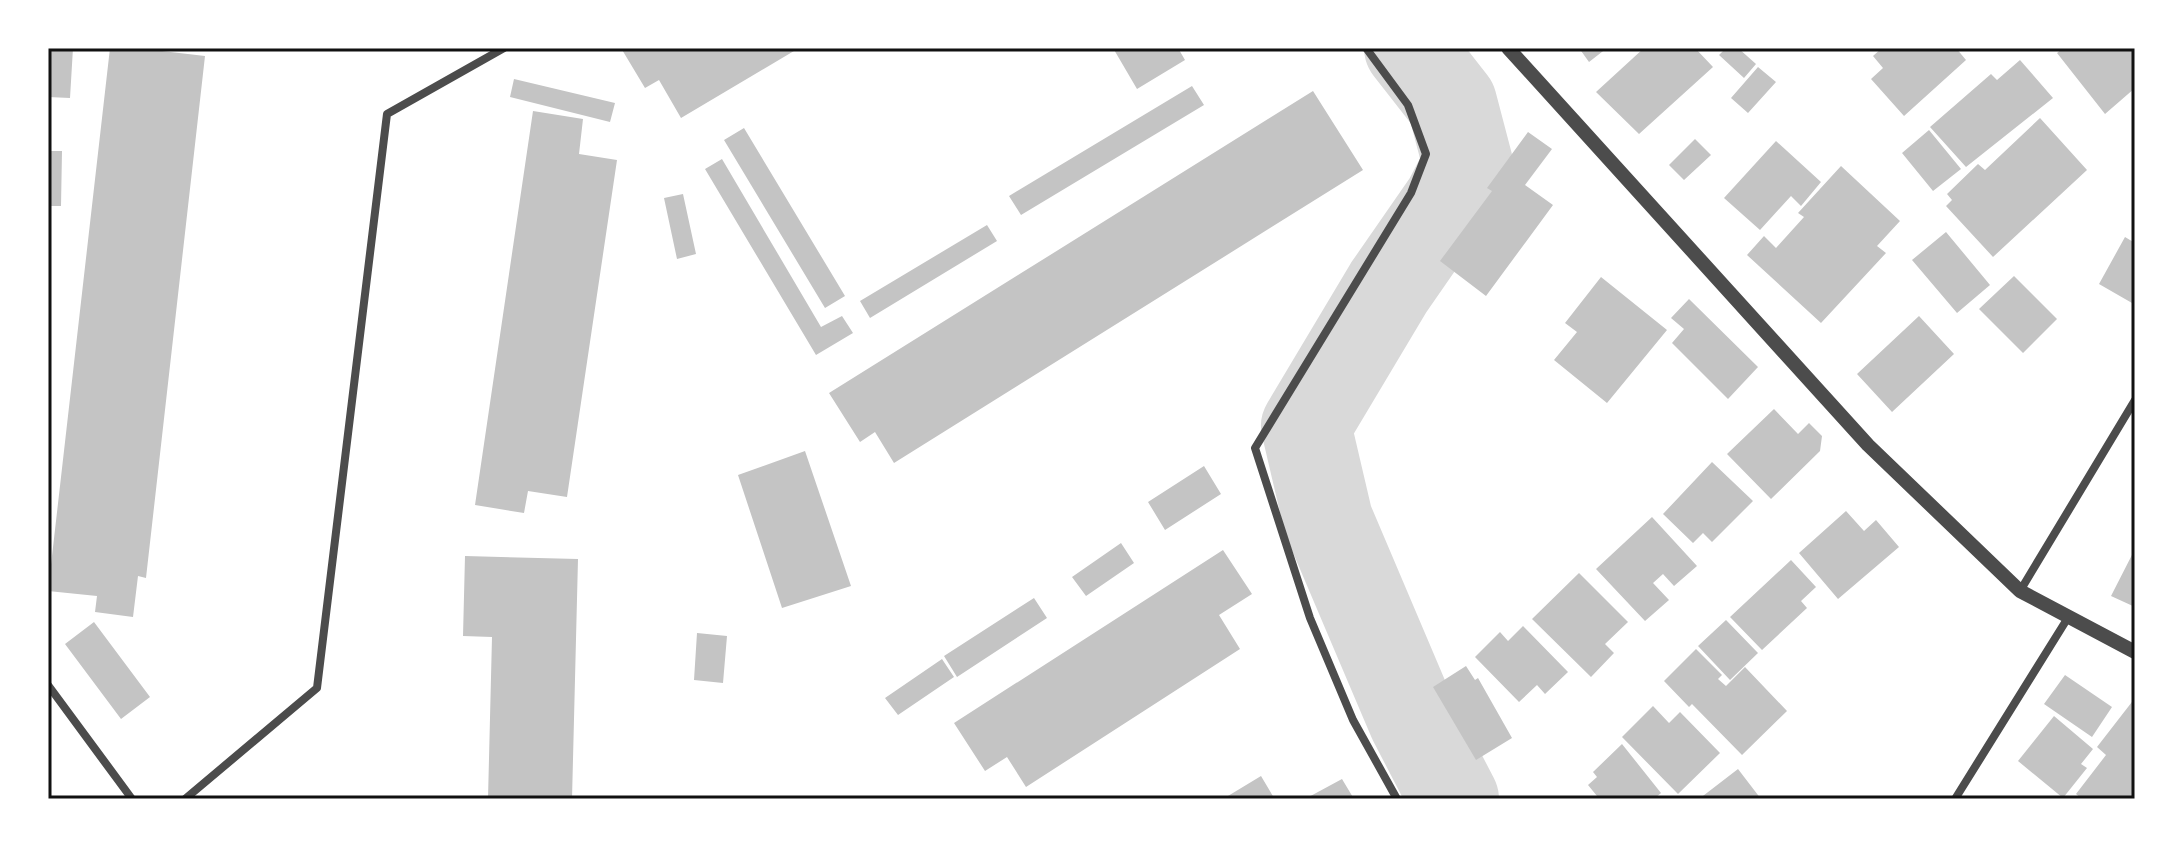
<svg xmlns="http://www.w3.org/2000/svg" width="2183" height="847" viewBox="0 0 2183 847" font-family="'IBM Plex Sans',sans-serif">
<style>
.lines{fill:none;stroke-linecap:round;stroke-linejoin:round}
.river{stroke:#d9d9d9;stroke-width:90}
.building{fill:#c4c4c4}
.minor{stroke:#4c4c4c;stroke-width:8}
.tertiary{stroke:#4c4c4c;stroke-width:14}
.neatline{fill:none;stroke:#111;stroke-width:3}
</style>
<rect width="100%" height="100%" fill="#fff"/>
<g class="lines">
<path class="river" d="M 1409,48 L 1452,103 L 1468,164 L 1448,202 L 1389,287 L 1306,426 L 1328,520 L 1413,720 L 1454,799"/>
</g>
<path class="building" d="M 50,48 L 73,48 L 70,98 L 48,97 Z
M 110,48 L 163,48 L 162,51 L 205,56 L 146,578 L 138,576 L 133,617 L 95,612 L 97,596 L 48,591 Z
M 621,48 L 799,48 L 681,118 L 659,80 L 645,88 Z
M 1113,48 L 1178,48 L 1185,60 L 1137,89 Z
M 1579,48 L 1607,48 L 1589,62 Z
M 1644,48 L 1695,48 L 1713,67 L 1639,134 L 1596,92 Z
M 1726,48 L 1738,48 L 1756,64 L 1744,78 L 1719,55 Z
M 1882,48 L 1956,48 L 1966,60 L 1904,116 L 1871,79 L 1883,68 L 1873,56 Z
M 2063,48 L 2135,48 L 2135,88 L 2105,114 L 2057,53 Z
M 2020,60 L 2053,98 L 1966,167 L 1930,127 L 1991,74 L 1997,80 Z
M 1758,67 L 1776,82 L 1748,113 L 1731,98 Z
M 514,79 L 615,103 L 610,122 L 510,97 Z
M 1192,86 L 1204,105 L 1021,215 L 1009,196 Z
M 1313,91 L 1363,170 L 894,463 L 875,432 L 860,442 L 829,393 Z
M 533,111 L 583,119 L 579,154 L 617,160 L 567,497 L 528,491 L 524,513 L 475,505 Z
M 2040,118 L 2087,170 L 1993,257 L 1946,206 L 1952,200 L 1947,194 L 1978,164 L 1985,170 Z
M 744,128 L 845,296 L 825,308 L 724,140 Z
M 1929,130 L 1961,169 L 1933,191 L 1902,153 Z
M 1528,132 L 1552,149 L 1525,185 L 1553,205 L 1486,296 L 1440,261 L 1492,191 L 1487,188 Z
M 1695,139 L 1711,155 L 1684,180 L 1669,165 Z
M 1776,141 L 1821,182 L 1801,206 L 1791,196 L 1760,230 L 1724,198 Z
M 48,151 L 62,151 L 61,206 L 48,206 Z
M 722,159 L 821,327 L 842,316 L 853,333 L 816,355 L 705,169 Z
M 1841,166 L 1900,221 L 1877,246 L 1886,253 L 1821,323 L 1747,255 L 1764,236 L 1776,248 L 1804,217 L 1798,213 Z
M 683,194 L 696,254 L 677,259 L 664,198 Z
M 987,225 L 997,241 L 870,318 L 860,301 Z
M 1946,232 L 1990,285 L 1957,313 L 1912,260 Z
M 2125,237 L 2135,243 L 2132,303 L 2099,284 Z
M 2014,276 L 2057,319 L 2023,353 L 1979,309 Z
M 1601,277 L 1667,330 L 1607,403 L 1554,360 L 1577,332 L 1565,323 Z
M 1689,299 L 1758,367 L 1728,399 L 1672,343 L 1684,329 L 1671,318 Z
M 1919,316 L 1954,354 L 1892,412 L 1857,374 Z
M 1774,409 L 1798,434 L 1809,423 L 1822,436 L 1820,451 L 1771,499 L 1727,454 Z
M 805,451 L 851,586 L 782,608 L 738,475 Z
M 1712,462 L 1753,501 L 1712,542 L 1703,533 L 1693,543 L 1663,514 Z
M 1204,466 L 1221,494 L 1165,530 L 1148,502 Z
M 1846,511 L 1864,531 L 1876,520 L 1899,547 L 1838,599 L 1799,553 Z
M 1652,517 L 1697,566 L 1674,586 L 1663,574 L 1653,583 L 1669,600 L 1645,621 L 1596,569 Z
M 1121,543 L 1134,563 L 1086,596 L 1072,577 Z
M 2135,549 L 2135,607 L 2111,596 Z
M 1223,550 L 1252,594 L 1219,615 L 1240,649 L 1026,787 L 1007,757 L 985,771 L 954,723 Z
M 465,556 L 578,559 L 572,799 L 488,799 L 492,637 L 463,636 Z
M 1791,560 L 1816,587 L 1801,601 L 1807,608 L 1762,650 L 1730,617 Z
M 1579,573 L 1628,622 L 1605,644 L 1614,653 L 1591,677 L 1532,619 Z
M 1034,598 L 1047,618 L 957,677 L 944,656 Z
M 1726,620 L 1758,653 L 1730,680 L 1698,646 Z
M 94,622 L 150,697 L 121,719 L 65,644 Z
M 1523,626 L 1568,672 L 1545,694 L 1537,685 L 1519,702 L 1475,657 L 1500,632 L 1508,641 Z
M 697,633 L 727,636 L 723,683 L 694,680 Z
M 1696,649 L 1722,675 L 1718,679 L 1726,686 L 1745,667 L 1787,711 L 1742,755 L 1692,704 L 1689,707 L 1664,681 Z
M 942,659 L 954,677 L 898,715 L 885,698 Z
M 1466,666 L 1475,680 L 1478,678 L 1512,738 L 1476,760 L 1433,687 Z
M 2065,675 L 2112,707 L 2092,737 L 2044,704 Z
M 2135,698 L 2135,799 L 2082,799 L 2076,794 L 2106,755 L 2097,747 Z
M 1653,706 L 1669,723 L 1680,712 L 1720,753 L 1678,794 L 1622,737 Z
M 2054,716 L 2093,749 L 2081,764 L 2087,768 L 2063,798 L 2018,761 Z
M 1622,744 L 1661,793 L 1654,799 L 1593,799 L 1597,796 L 1588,785 L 1597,777 L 1593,772 Z
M 1738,769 L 1761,799 L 1699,799 Z
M 1261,776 L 1274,798 L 1223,799 Z
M 1342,779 L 1354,799 L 1305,799 Z"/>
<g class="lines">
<path class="minor" d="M 1366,48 L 1408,105 L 1426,154 L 1411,193 L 1255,448 L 1310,618 L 1353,720 L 1397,799
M 2020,591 L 2135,400
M 48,685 L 132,799
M 185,799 L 317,688 L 387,114 L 504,48
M 1955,799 L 2069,616"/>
<path class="tertiary" d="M 1508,48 L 1868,445 L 2020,591 L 2135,652"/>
</g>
<rect width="2183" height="847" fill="none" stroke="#ffffff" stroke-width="100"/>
<rect x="50" y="50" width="2083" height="747" class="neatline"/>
</svg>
